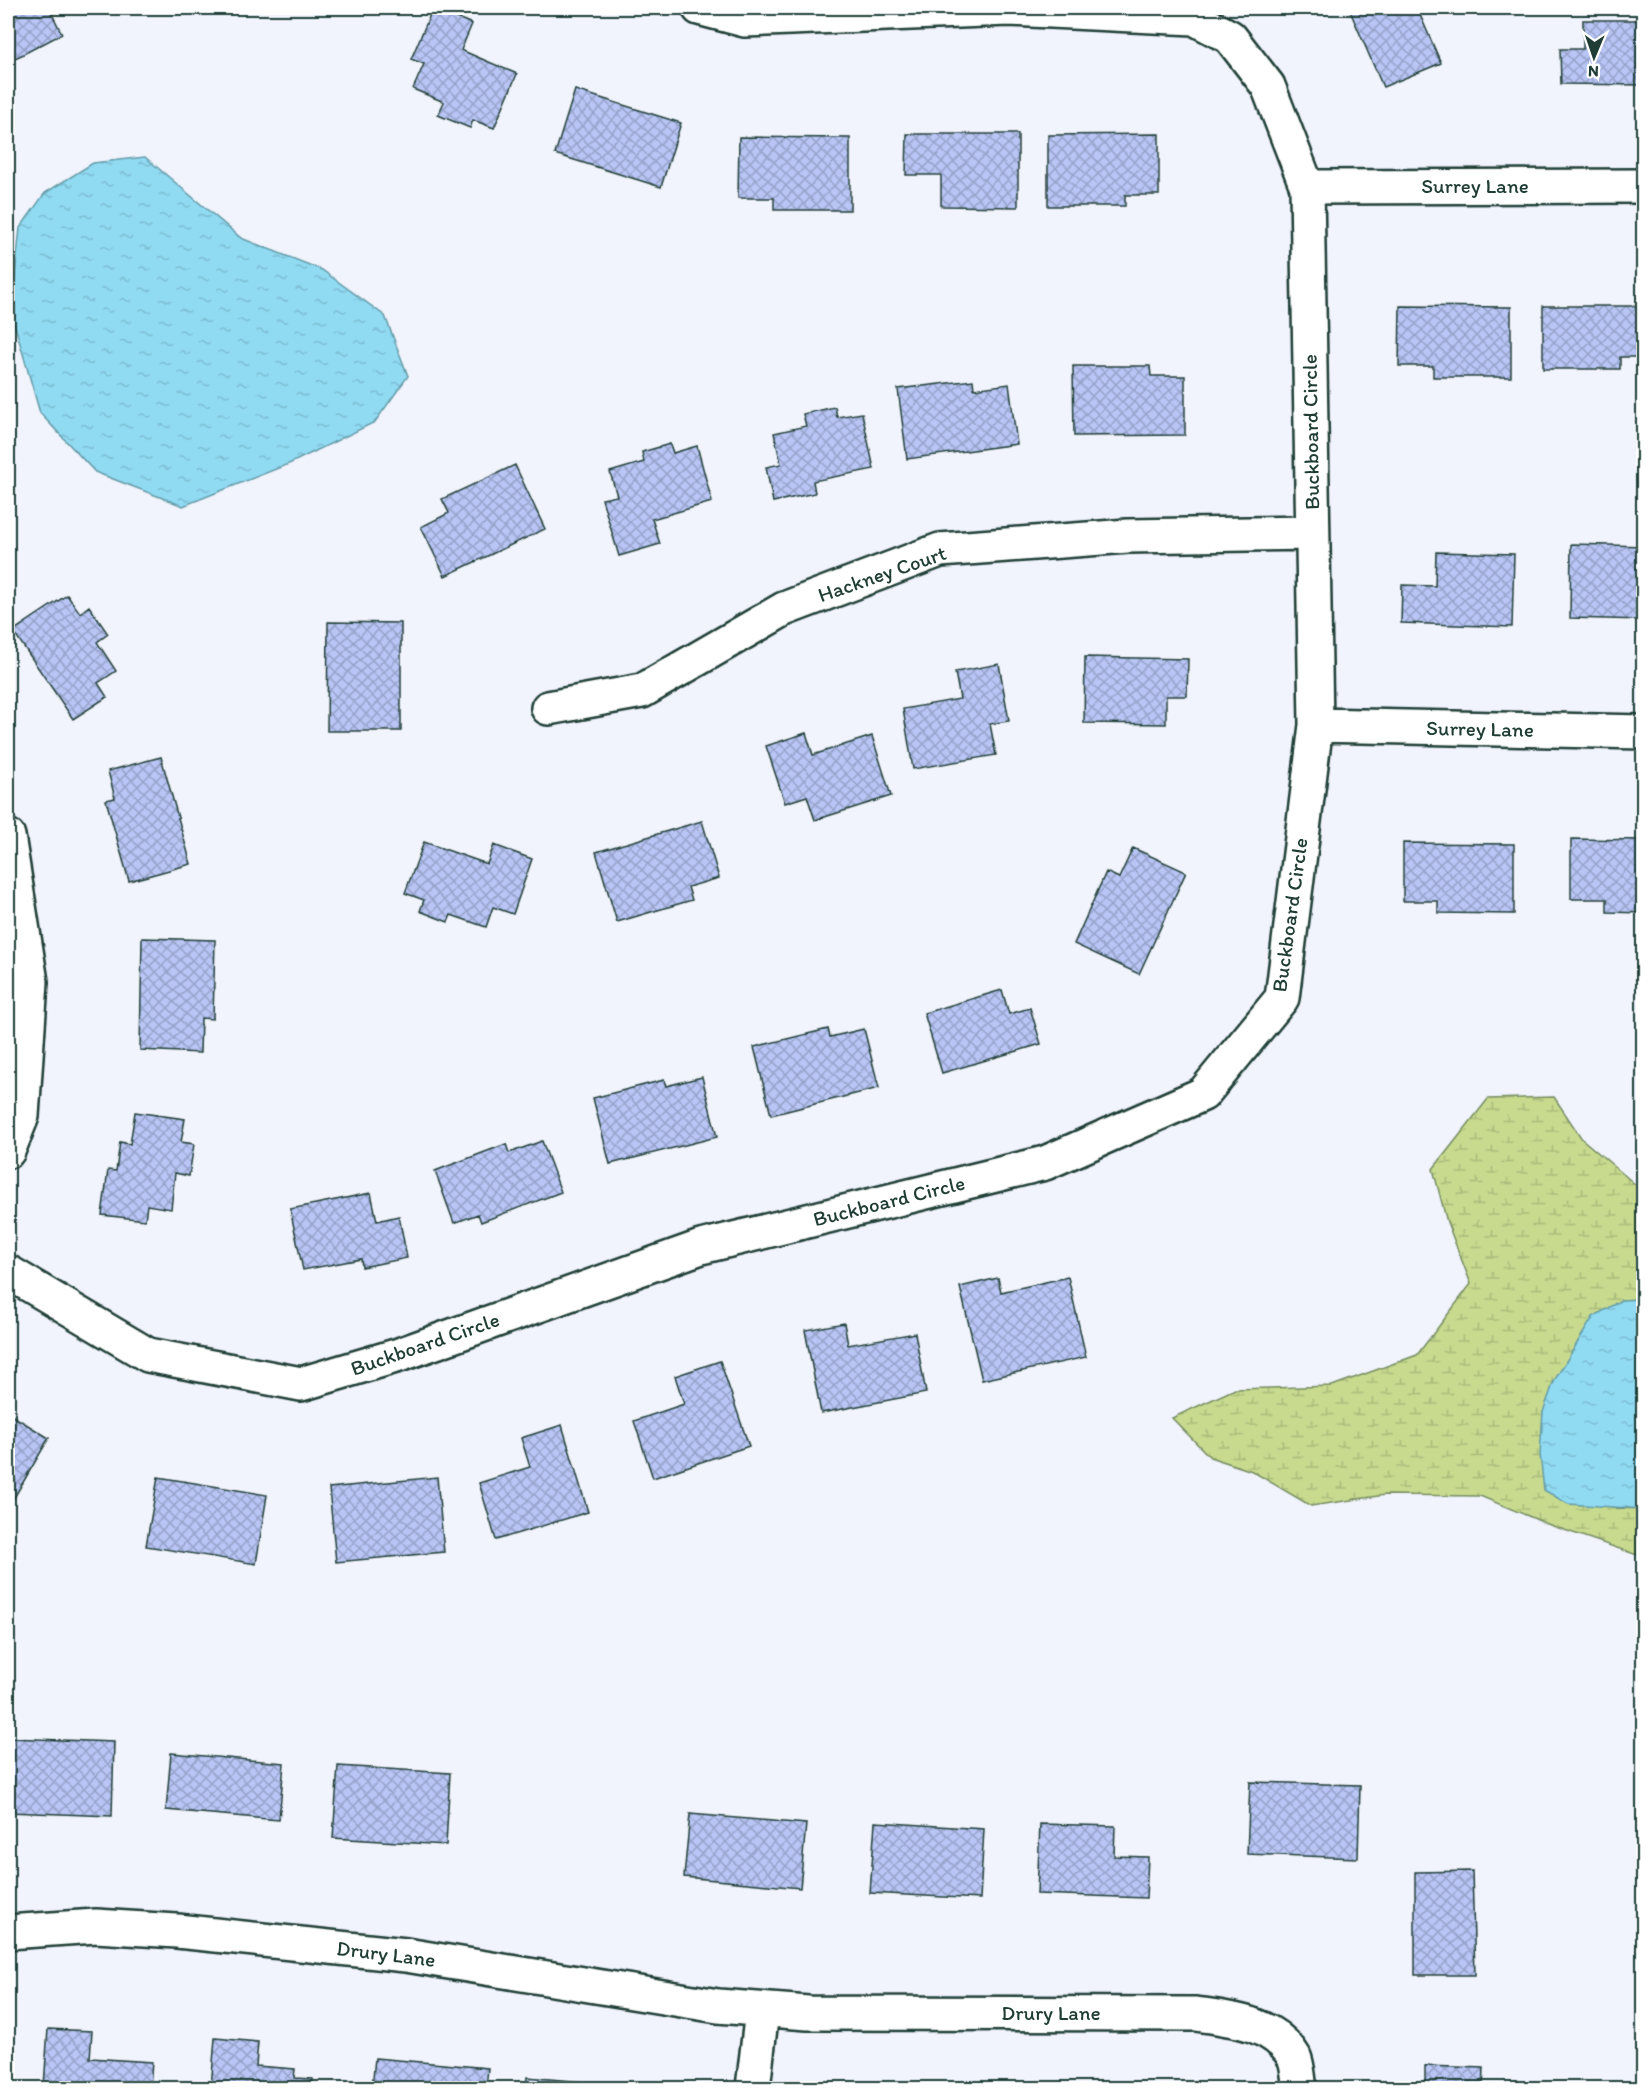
<svg xmlns="http://www.w3.org/2000/svg" width="1651" height="2096" viewBox="0 0 1651 2096" font-family="Itim,sans-serif">
<style>
.wetland{fill:url(#wetland-marsh);stroke:#748c61;stroke-width:1.5}
.water{fill:url(#water-ripples);stroke:#639ba6;stroke-width:1.5}
.building{fill:url(#building-cross-hatch);stroke:#1f3d34;stroke-width:1.5}
.lines{fill:none;stroke-linecap:round;stroke-linejoin:round}
.minor-casing{stroke:#1f3d34;stroke-width:38}
.minor{stroke:#fff;stroke-width:33}
.labels{text-anchor:middle;stroke-width:4.5;stroke-linejoin:round;paint-order:stroke}
.street-label{font-size:21px;fill:#1f3d34;stroke:#fff}
</style>
<defs>
<pattern id="wetland-marsh" width="20" height="14" patternUnits="userSpaceOnUse" patternTransform="scale(1.5)"><rect width="20" height="14" fill="#c8da8e"/><path d="M1 5h8M5 5V1M11 12h8M15 12V8" fill="none" stroke="#abbc7b"/></pattern>
<pattern id="water-ripples" width="26" height="14" patternUnits="userSpaceOnUse" patternTransform="scale(1.5)"><rect width="26" height="14" fill="#90daf2"/><path d="M2 4q2-2 4 0t4 0M15 11q2-2 4 0t4 0" fill="none" stroke="#7cbcd0"/></pattern>
<pattern id="building-cross-hatch" width="8" height="8" patternUnits="userSpaceOnUse" patternTransform="scale(1.5)"><rect width="8" height="8" fill="#b8c5f5"/><path d="M0 0l8 8M0 8l8-8" fill="none" stroke="#95a1c7"/></pattern>
</defs>
<rect width="100%" height="100%" fill="#f1f3fd"/>
<filter id="ink" filterUnits="userSpaceOnUse"><feTurbulence type="fractalNoise" baseFrequency=".0167" numOctaves="2"/><feDisplacementMap in="SourceGraphic" scale="12" xChannelSelector="R" yChannelSelector="G"/><feConvolveMatrix kernelMatrix="1 2 1 2 8 2 1 2 1" color-interpolation-filters="sRGB"/></filter>
<g filter="url(#ink)">
<path class="wetland" d="M 1554,1097 L 1582,1139 L 1643,1191 L 1643,1299 L 1621,1300 L 1572,1353 L 1554,1382 L 1615,1508 L 1643,1509 L 1643,1557 L 1550,1525 L 1480,1496 L 1385,1495 L 1311,1506 L 1252,1471 L 1210,1457 L 1172,1418 L 1235,1389 L 1332,1386 L 1417,1355 L 1471,1284 L 1447,1222 L 1433,1169 L 1488,1099 Z"/>
<path class="water" d="M 145,157 L 241,238 L 322,270 L 385,316 L 408,376 L 375,422 L 291,463 L 183,506 L 95,472 L 40,413 L 11,312 L 20,228 L 45,193 L 93,163 Z
M 1643,1299 L 1643,1509 L 1568,1504 L 1544,1490 L 1540,1454 L 1543,1412 L 1554,1381 L 1593,1317 L 1621,1300 Z"/>
<path class="building" d="M 8,8 L 49,8 L 62,34 L 8,62 Z
M 433,8 L 472,24 L 461,50 L 517,74 L 494,128 L 473,120 L 470,128 L 438,115 L 444,102 L 413,89 L 424,64 L 411,59 Z
M 1357,8 L 1417,8 L 1441,63 L 1383,87 L 1350,11 Z
M 1583,20 L 1644,20 L 1644,85 L 1561,84 L 1560,49 L 1583,49 Z
M 575,90 L 681,123 L 661,187 L 555,154 Z
M 907,134 L 1018,134 L 1018,207 L 941,206 L 941,175 L 906,175 Z
M 1159,134 L 1159,195 L 1125,195 L 1125,206 L 1048,206 L 1048,135 Z
M 739,137 L 850,138 L 850,210 L 774,210 L 774,198 L 738,198 Z
M 1400,306 L 1511,307 L 1511,377 L 1433,377 L 1433,366 L 1399,366 Z
M 1543,306 L 1644,306 L 1644,357 L 1620,357 L 1620,369 L 1543,369 Z
M 1073,366 L 1150,366 L 1151,376 L 1185,376 L 1185,435 L 1074,436 Z
M 973,380 L 974,389 L 1009,384 L 1017,444 L 907,459 L 898,389 Z
M 835,407 L 837,417 L 862,413 L 874,469 L 813,481 L 815,493 L 773,502 L 766,467 L 781,464 L 774,433 L 806,426 L 803,414 Z
M 670,444 L 673,453 L 697,446 L 712,502 L 652,519 L 660,544 L 619,556 L 602,499 L 617,496 L 610,472 L 644,462 L 642,452 Z
M 515,465 L 545,529 L 445,576 L 421,527 L 449,513 L 442,499 Z
M 1571,544 L 1644,546 L 1644,620 L 1570,618 Z
M 1436,552 L 1514,554 L 1512,627 L 1401,623 L 1402,585 L 1435,586 Z
M 67,595 L 80,613 L 89,606 L 108,634 L 97,642 L 116,671 L 98,683 L 107,697 L 73,719 L 13,631 Z
M 328,622 L 401,623 L 401,731 L 327,731 Z
M 1085,657 L 1188,659 L 1187,696 L 1166,696 L 1166,724 L 1084,723 Z
M 999,664 L 1009,721 L 990,724 L 996,755 L 913,769 L 903,709 L 960,699 L 955,672 Z
M 806,733 L 813,755 L 872,736 L 891,796 L 815,820 L 807,796 L 785,803 L 766,746 Z
M 161,757 L 191,864 L 129,881 L 106,800 L 115,798 L 108,771 Z
M 702,821 L 719,878 L 688,887 L 692,900 L 617,922 L 596,852 Z
M 1571,839 L 1644,840 L 1644,913 L 1607,912 L 1607,899 L 1571,899 Z
M 424,842 L 487,864 L 494,845 L 532,859 L 513,914 L 493,907 L 486,927 L 451,915 L 448,922 L 420,911 L 424,900 L 405,893 Z
M 1403,843 L 1514,844 L 1514,914 L 1438,913 L 1438,901 L 1403,901 Z
M 1133,848 L 1186,872 L 1139,974 L 1074,944 L 1106,872 L 1119,878 Z
M 142,938 L 215,940 L 213,1019 L 201,1018 L 200,1053 L 140,1050 Z
M 1002,990 L 1009,1014 L 1030,1008 L 1041,1044 L 942,1073 L 924,1013 Z
M 828,1029 L 830,1037 L 864,1029 L 879,1088 L 771,1115 L 754,1047 Z
M 702,1077 L 717,1137 L 610,1164 L 593,1098 L 664,1080 L 666,1086 Z
M 135,1112 L 185,1119 L 181,1142 L 194,1144 L 189,1176 L 175,1173 L 171,1209 L 147,1205 L 145,1220 L 102,1215 L 108,1170 L 116,1171 L 120,1142 L 130,1144 Z
M 542,1141 L 561,1192 L 481,1222 L 478,1214 L 454,1223 L 435,1171 L 506,1144 L 509,1153 Z
M 371,1193 L 377,1221 L 399,1216 L 407,1258 L 362,1267 L 361,1259 L 303,1270 L 290,1209 Z
M 1068,1277 L 1086,1357 L 982,1380 L 960,1287 L 998,1278 L 1001,1292 Z
M 844,1323 L 848,1345 L 915,1333 L 926,1393 L 821,1413 L 805,1330 Z
M 720,1361 L 749,1446 L 653,1478 L 634,1421 L 684,1404 L 675,1376 Z
M 8,1413 L 49,1438 L 8,1508 Z
M 562,1425 L 588,1512 L 496,1540 L 479,1483 L 530,1467 L 521,1438 Z
M 158,1477 L 267,1495 L 256,1564 L 146,1546 Z
M 437,1477 L 444,1552 L 336,1562 L 329,1488 Z
M 8,1738 L 114,1742 L 112,1816 L 8,1812 Z
M 171,1753 L 284,1763 L 279,1820 L 166,1810 Z
M 338,1766 L 450,1773 L 446,1845 L 333,1838 Z
M 1250,1782 L 1360,1785 L 1358,1858 L 1247,1854 Z
M 690,1814 L 806,1824 L 800,1888 L 684,1877 Z
M 875,1822 L 984,1829 L 980,1899 L 870,1893 Z
M 1040,1824 L 1115,1826 L 1114,1856 L 1148,1857 L 1146,1898 L 1037,1894 Z
M 1472,1871 L 1475,1975 L 1415,1975 L 1415,1872 Z
M 48,2029 L 92,2031 L 90,2058 L 152,2062 L 150,2088 L 60,2088 L 44,2086 Z
M 215,2038 L 258,2042 L 256,2066 L 295,2069 L 294,2078 L 313,2079 L 313,2088 L 211,2088 Z
M 375,2058 L 488,2068 L 486,2088 L 372,2088 Z
M 1425,2066 L 1484,2068 L 1483,2088 L 1425,2088 Z
M 527,2077 L 640,2087 L 640,2088 L 526,2088 Z"/>
<g class="lines">
<g class="minor-casing">
<path id="minor" d="M 1307,187 L 1644,186
M 548,708 L 642,691 L 784,609 L 940,550 L 1128,536 L 1312,533
M 1316,725 L 1644,732
M 8,836 L 31,982 L 22,1116 L 8,1151
M 8,1272 L 148,1355 L 301,1384 L 399,1355 L 701,1247 L 1045,1163 L 1203,1094 L 1282,998 L 1316,725 L 1307,187 L 1268,86 L 1230,37 L 1194,18 L 1008,9 L 745,20 L 699,8
M 8,1932 L 96,1926 L 177,1931 L 406,1955 L 718,2006 L 808,2013 L 1196,2014 C 1231,2019 1273,2022 1294,2057 C 1298,2065 1298,2079 1300,2088
M 753,2088 L 762,2010"/>
</g>
<use href="#minor" class="minor"/>
</g>
</g>
<g class="labels">
<g class="street-label">
<text x="1475" y="193">Surrey Lane</text>
<text transform="translate(1311 432) rotate(-91)" y="7">Buckboard Circle</text>
<text transform="translate(882 574) rotate(-19)" y="7">Hackney Court</text>
<text transform="translate(1480 729) rotate(1)" y="7">Surrey Lane</text>
<text transform="translate(1290 915) rotate(-82)" y="7">Buckboard Circle</text>
<text transform="translate(889 1201) rotate(-14)" y="7">Buckboard Circle</text>
<text transform="translate(425 1344) rotate(-19)" y="7">Buckboard Circle</text>
<text transform="translate(386 1954) rotate(7)" y="7">Drury Lane</text>
<text x="1051" y="2020">Drury Lane</text>
</g>
</g>
<rect width="1651" height="2096" fill="none" stroke="#fff" stroke-width="30"/>
<rect x="15" y="15" width="1621" height="2066" fill="none" stroke="#1f3d34" stroke-width="2" filter="url(#ink)"/>
<g transform="translate(1594 57) rotate(182)" stroke="#ffffff" stroke-width="4.5" paint-order="stroke">
<path d="M0-4.5L10 22L0 15L-10 22Z" fill="#1f3d34"/>
<text y="-9" font-size="16" font-weight="bold" text-anchor="middle" fill="#1f3d34">N</text>
</g>
</svg>
